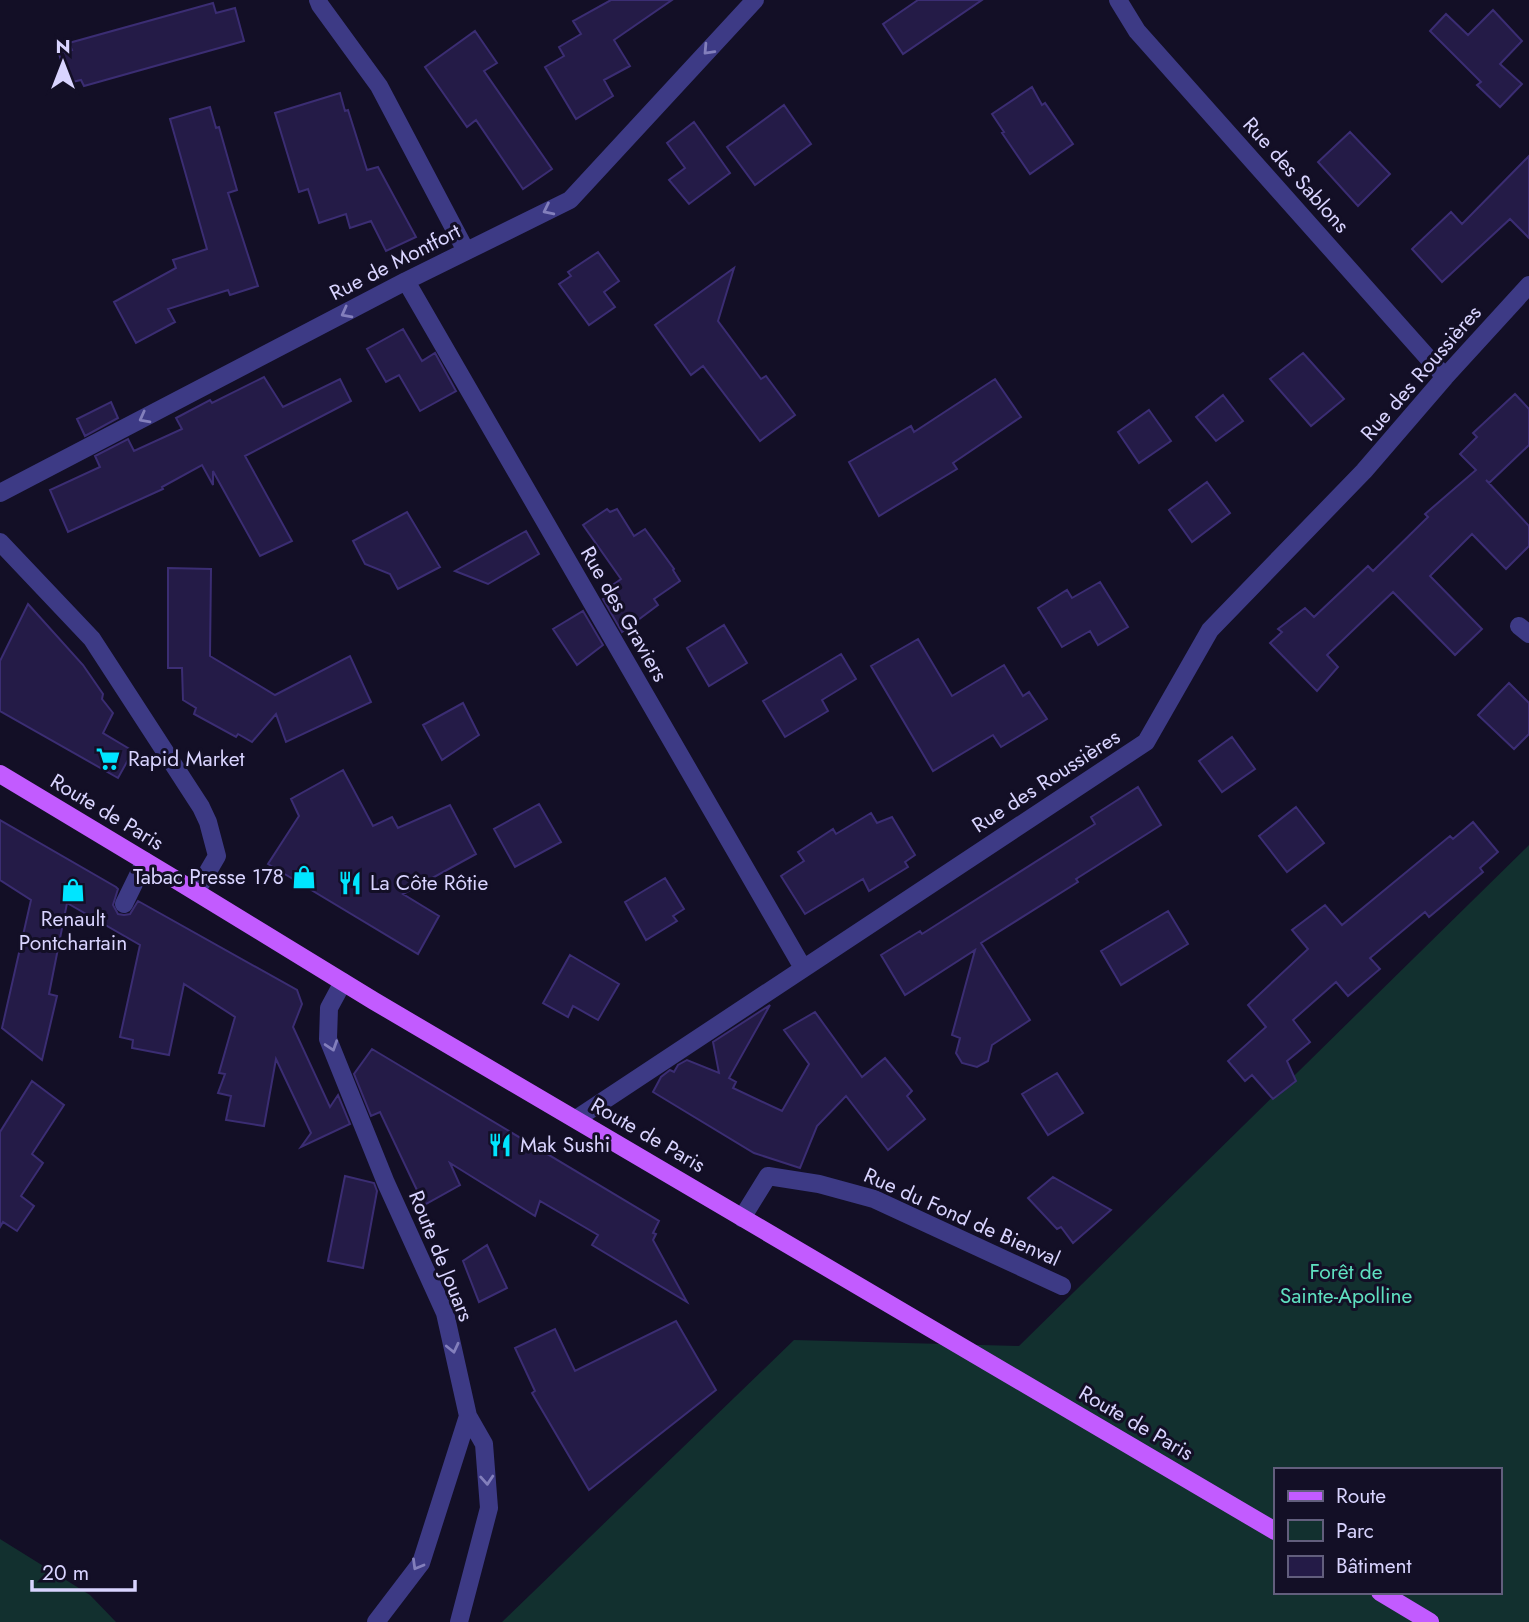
<svg xmlns="http://www.w3.org/2000/svg" width="1529" height="1622" viewBox="0 0 1529 1622" font-family="Jost,sans-serif">
<style>
.green{fill:#12302f;fill-rule:evenodd}
.building{fill:#241b47;stroke:#3b2d73;stroke-width:2}
.lines{fill:none;stroke-linecap:round;stroke-linejoin:round}
.minor{stroke:#3d3a85;stroke-width:18}
.major{stroke:#c25bff;stroke-width:18}
.oneway{stroke:#837fbc}
.labels{text-anchor:middle;stroke-width:6;stroke-linejoin:round;paint-order:stroke}
.street-label{font-size:21px;fill:#d9d4ff;stroke:#130f26}
.poi-label{font-size:21px;fill:#d9d4ff;stroke:#130f26;text-anchor:start}
.park-label{font-size:21px;fill:#5fe0c0;stroke:#130f26}
</style>
<rect width="100%" height="100%" fill="#130f26"/>
<path class="green" d="M 1529,845 L 1529,1622 L 502,1622 L 794,1340 L 1019,1346 ZM 1275,1470 L 1499,1470 L 1499,1592 L 1275,1592 Z
M 0,1539 L 90,1595 L 116,1622 L 0,1622 Z"/>
<path class="building" d="M 611,0 L 672,0 L 614,40 L 630,66 L 604,80 L 613,96 L 576,119 L 545,67 L 564,56 L 559,47 L 581,34 L 573,21 Z
M 918,0 L 982,0 L 903,54 L 883,24 Z
M 213,3 L 216,13 L 235,8 L 244,41 L 84,86 L 81,80 L 68,83 L 59,54 L 72,50 L 69,43 Z
M 1493,10 L 1522,41 L 1500,64 L 1522,84 L 1500,107 L 1477,85 L 1481,82 L 1430,31 L 1446,14 L 1468,35 Z
M 475,31 L 497,63 L 484,71 L 552,169 L 523,189 L 476,120 L 467,127 L 425,67 Z
M 1032,87 L 1042,105 L 1045,103 L 1073,144 L 1030,174 L 1002,133 L 1004,132 L 992,114 Z
M 340,93 L 345,111 L 348,110 L 367,170 L 378,167 L 416,237 L 386,251 L 371,221 L 350,228 L 346,214 L 319,223 L 308,189 L 299,192 L 275,113 Z
M 784,105 L 811,144 L 755,185 L 727,147 Z
M 210,107 L 216,128 L 219,127 L 237,190 L 228,193 L 258,286 L 230,295 L 228,290 L 168,309 L 175,322 L 136,343 L 114,302 L 176,268 L 173,260 L 207,249 L 170,119 Z
M 694,122 L 730,173 L 689,204 L 669,180 L 685,168 L 667,143 Z
M 1350,132 L 1390,174 L 1358,206 L 1318,162 Z
M 1529,156 L 1529,238 L 1510,219 L 1442,282 L 1412,249 L 1451,212 L 1462,224 Z
M 598,252 L 619,281 L 604,292 L 615,307 L 589,325 L 559,284 L 571,276 L 568,272 Z
M 734,268 L 718,321 L 761,379 L 766,376 L 795,415 L 760,441 L 703,366 L 691,375 L 655,325 Z
M 403,329 L 422,361 L 435,353 L 456,391 L 420,411 L 399,375 L 386,382 L 367,349 Z
M 1303,353 L 1344,399 L 1311,426 L 1270,379 Z
M 264,377 L 283,407 L 340,379 L 351,401 L 245,456 L 292,541 L 260,556 L 213,471 L 213,485 L 202,465 L 162,487 L 163,489 L 68,532 L 50,490 L 100,467 L 95,456 L 128,439 L 134,451 L 182,429 L 176,418 L 210,400 L 212,403 Z
M 995,379 L 1021,417 L 953,463 L 957,469 L 879,516 L 849,462 L 911,426 L 914,432 Z
M 1515,394 L 1529,409 L 1529,445 L 1489,483 L 1486,480 L 1529,526 L 1529,546 L 1506,569 L 1472,534 L 1430,576 L 1482,629 L 1455,655 L 1393,592 L 1327,655 L 1338,667 L 1317,691 L 1270,643 L 1282,632 L 1278,629 L 1305,608 L 1314,617 L 1368,566 L 1373,571 L 1428,517 L 1425,514 L 1476,470 L 1460,454 L 1477,437 L 1473,433 Z
M 1223,395 L 1243,421 L 1216,441 L 1196,417 Z
M 111,402 L 118,418 L 85,436 L 77,419 Z
M 1149,410 L 1171,441 L 1139,463 L 1118,432 Z
M 1207,482 L 1230,513 L 1192,542 L 1169,510 Z
M 607,509 L 610,512 L 617,509 L 634,536 L 645,529 L 674,569 L 673,570 L 680,581 L 654,599 L 658,605 L 622,632 L 603,599 L 618,590 L 614,584 L 621,579 L 583,525 Z
M 407,512 L 440,567 L 398,589 L 390,574 L 365,564 L 353,541 Z
M 526,531 L 539,554 L 488,584 L 455,571 Z
M 168,568 L 211,569 L 210,656 L 275,695 L 350,656 L 371,702 L 286,742 L 276,714 L 252,742 L 238,734 L 236,737 L 194,714 L 196,708 L 183,700 L 182,668 L 168,668 Z
M 1100,582 L 1128,627 L 1098,645 L 1090,631 L 1062,647 L 1038,608 L 1067,590 L 1072,598 Z
M 28,604 L 83,665 L 103,694 L 102,699 L 113,713 L 103,733 L 133,751 L 118,778 L 0,711 L 0,661 Z
M 583,611 L 603,645 L 577,665 L 553,629 Z
M 724,625 L 747,663 L 709,686 L 687,648 Z
M 918,639 L 952,696 L 1004,665 L 1023,696 L 1029,692 L 1047,719 L 1001,747 L 993,735 L 933,771 L 871,666 Z
M 841,654 L 856,679 L 822,700 L 828,711 L 785,737 L 763,701 Z
M 1509,683 L 1529,703 L 1529,734 L 1514,749 L 1478,715 Z
M 463,703 L 479,735 L 442,760 L 423,725 Z
M 1232,737 L 1255,769 L 1222,792 L 1199,761 Z
M 343,770 L 373,826 L 392,817 L 398,828 L 450,805 L 476,854 L 403,894 L 439,916 L 418,954 L 268,864 L 299,816 L 291,799 Z
M 1138,787 L 1161,825 L 1076,879 L 1078,882 L 981,943 L 1030,1020 L 992,1045 L 988,1061 L 977,1067 L 962,1063 L 956,1053 L 960,1038 L 952,1035 L 975,950 L 905,995 L 881,955 L 920,931 L 922,934 L 1095,824 L 1091,817 Z
M 539,804 L 561,842 L 515,867 L 494,829 Z
M 1296,807 L 1324,843 L 1287,872 L 1259,836 Z
M 871,813 L 877,823 L 892,817 L 915,855 L 905,862 L 908,867 L 869,891 L 863,879 L 805,914 L 781,876 L 804,861 L 798,852 L 833,829 L 836,834 Z
M 0,820 L 116,887 L 118,889 L 113,905 L 118,914 L 124,915 L 130,914 L 138,901 L 297,990 L 302,1004 L 293,1027 L 330,1107 L 338,1095 L 350,1124 L 301,1147 L 311,1133 L 276,1059 L 264,1126 L 226,1120 L 231,1096 L 218,1093 L 225,1074 L 219,1073 L 235,1017 L 184,984 L 169,1055 L 132,1048 L 133,1040 L 120,1037 L 140,945 L 67,903 L 49,994 L 57,996 L 42,1060 L 2,1028 L 31,900 L 0,880 Z
M 1473,822 L 1498,852 L 1480,868 L 1483,872 L 1429,917 L 1425,912 L 1370,958 L 1380,969 L 1348,996 L 1336,982 L 1293,1020 L 1310,1042 L 1287,1061 L 1296,1081 L 1273,1099 L 1252,1075 L 1245,1081 L 1228,1061 L 1266,1027 L 1248,1005 L 1308,949 L 1292,930 L 1325,905 L 1342,925 L 1450,836 L 1453,839 Z
M 665,878 L 684,909 L 673,916 L 677,921 L 646,940 L 625,902 Z
M 1168,911 L 1188,944 L 1121,985 L 1101,951 Z
M 570,955 L 619,984 L 598,1020 L 573,1006 L 568,1017 L 543,1003 Z
M 770,1005 L 729,1078 L 736,1082 L 733,1088 L 782,1111 L 809,1064 L 784,1030 L 815,1012 L 862,1077 L 885,1058 L 912,1091 L 907,1096 L 925,1119 L 888,1150 L 846,1096 L 817,1126 L 800,1168 L 754,1153 L 653,1092 L 661,1077 L 670,1070 L 674,1072 L 678,1065 L 687,1060 L 719,1073 L 713,1042 Z
M 372,1049 L 659,1221 L 653,1233 L 656,1234 L 653,1240 L 687,1302 L 592,1245 L 598,1235 L 540,1201 L 535,1216 L 450,1163 L 460,1185 L 424,1205 L 380,1112 L 371,1116 L 354,1074 Z
M 1057,1073 L 1083,1113 L 1048,1135 L 1022,1094 Z
M 32,1081 L 64,1105 L 32,1154 L 43,1163 L 21,1196 L 34,1206 L 17,1231 L 3,1222 L 0,1227 L 0,1132 Z
M 345,1176 L 374,1183 L 377,1191 L 363,1268 L 328,1261 Z
M 1053,1177 L 1111,1210 L 1073,1243 L 1061,1227 L 1057,1229 L 1028,1198 Z
M 487,1245 L 507,1288 L 479,1302 L 463,1261 Z
M 676,1321 L 716,1390 L 589,1490 L 532,1393 L 535,1391 L 515,1348 L 555,1329 L 575,1371 Z"/>
<g class="lines">
<path class="minor" d="M 318,0 L 320,5 L 379,86 L 466,251
M 1118,0 L 1137,31 L 1445,377
M 406,281 L 803,968
M 0,493 L 406,281 L 570,200 L 755,0
M 0,542 L 92,639 L 201,807 L 208,822 L 217,856 L 196,892
M 1519,626 L 1529,634
M 124,904 L 145,861
M 343,982 L 329,1008 L 328,1039 L 386,1183 L 445,1313 L 468,1416 L 421,1563 L 376,1622
M 576,1119 L 1146,742 L 1210,630 L 1364,471 L 1445,377 L 1529,285
M 742,1218 L 768,1176 L 819,1184 L 874,1199 L 1062,1286
M 459,1622 L 489,1508 L 484,1444 L 468,1416"/>
<path class="major" d="M 0,774 L 173,878 L 374,1001 L 1275,1531
M 1380,1592 L 1430,1622"/>
</g>
<defs><path id="oneway-chevron" d="M-2-3.5L2.5 0L-2 3.5" fill="none" stroke-width="1.6" stroke-linecap="round" stroke-linejoin="round" transform="scale(1.75)"/></defs>
<g class="oneway">
<use href="#oneway-chevron" transform="translate(708 50) rotate(133)"/>
<use href="#oneway-chevron" transform="translate(548 210) rotate(154)"/>
<use href="#oneway-chevron" transform="translate(346 313) rotate(152)"/>
<use href="#oneway-chevron" transform="translate(144 418) rotate(152)"/>
<use href="#oneway-chevron" transform="translate(332 1046) rotate(72)"/>
<use href="#oneway-chevron" transform="translate(453 1348) rotate(77)"/>
<use href="#oneway-chevron" transform="translate(487 1480) rotate(86)"/>
<use href="#oneway-chevron" transform="translate(417 1565) rotate(120)"/>
</g>
<defs>
<g id="supermarket-bare" transform="scale(1.89)"><path d="M-6-5.5h2.5l.6 2H6L4.5 2H-2.5L-4.4-4H-6ZM-1.5 3.2a1.3 1.3 0 1 0 .1 0ZM3 3.2a1.3 1.3 0 1 0 .1 0Z" fill="#00e5ff" stroke="#130f26" stroke-width="2.5" paint-order="stroke"/></g>
<g id="shop-bare" transform="scale(1.89)"><path d="M-5-2.5h2.3a2.7 3.5 0 0 1 5.4 0H5L5.5 6h-11ZM-1.5-2.5h3a1.5 2.3 0 0 0-3 0Z" fill="#00e5ff" stroke="#130f26" stroke-width="2.5" paint-order="stroke"/></g>
<g id="restaurant-bare" transform="scale(1.89)"><path d="M-5-6h1v4h1v-4h1v4h1v-4h1v5L-1.5 .5V6h-2V.5L-5-1ZM5-6V6H3V1.5H1.5Q1.5-4 5-6Z" fill="#00e5ff" stroke="#130f26" stroke-width="2.5" paint-order="stroke"/></g>
</defs>
<g fill-rule="evenodd">
<use href="#supermarket-bare" x="108" y="759"/>
<use href="#shop-bare" x="304" y="877"/>
<use href="#restaurant-bare" x="350" y="883"/>
<use href="#shop-bare" x="73" y="890"/>
<use href="#restaurant-bare" x="500" y="1145"/>
</g>
<g class="labels">
<g class="street-label">
<text transform="translate(1296 175) rotate(48)" y="7">Rue des Sablons</text>
<text transform="translate(395 262) rotate(-27)" y="7">Rue de Montfort</text>
<text transform="translate(1421 373) rotate(-49)" y="7">Rue des Roussières</text>
<text transform="translate(624 614) rotate(60)" y="7">Rue des Graviers</text>
<text transform="translate(1046 781) rotate(-33)" y="7">Rue des Roussières</text>
<text transform="translate(107 812) rotate(31)" y="7">Route de Paris</text>
<text transform="translate(648 1135) rotate(30)" y="7">Route de Paris</text>
<text transform="translate(962 1217) rotate(24)" y="7">Rue du Fond de Bienval</text>
<text transform="translate(441 1256) rotate(68)" y="7">Route de Jouars</text>
<text transform="translate(1136 1423) rotate(30)" y="7">Route de Paris</text>
</g>
<g class="poi-label">
<text x="128" y="766">Rapid Market</text>
<text x="284" y="884" text-anchor="end">Tabac Presse 178</text>
<text x="370" y="890">La Côte Rôtie</text>
<text x="73" y="926" text-anchor="middle">Renault<tspan x="73" dy="24">Pontchartain</tspan></text>
<text x="520" y="1152">Mak Sushi</text>
</g>
<g class="park-label">
<text x="1346" y="1279">Forêt de<tspan x="1346" dy="24">Sainte-Apolline</tspan></text>
</g>
</g>
<rect x="1274" y="1468" width="228" height="126" fill="#130f26" stroke="#625e7d" stroke-width="2"/>
<rect x="1288" y="1491" width="35" height="10" fill="#c25bff" stroke="#625e7d" stroke-width="2"/>
<text x="1336" y="1503" font-size="21" fill="#d9d4ff">Route</text>
<rect x="1288" y="1520" width="35" height="21" fill="#12302f" stroke="#625e7d" stroke-width="2"/>
<text x="1336" y="1538" font-size="21" fill="#d9d4ff">Parc</text>
<rect x="1288" y="1556" width="35" height="21" fill="#241b47" stroke="#625e7d" stroke-width="2"/>
<text x="1336" y="1573" font-size="21" fill="#d9d4ff">Bâtiment</text>
<g transform="translate(63 63)" stroke="#130f26" stroke-width="5" paint-order="stroke">
<path d="M0-5L12 26L0 18L-12 26Z" fill="#d9d4ff"/>
<text y="-10" font-size="19" font-weight="bold" text-anchor="middle" fill="#d9d4ff">N</text>
</g>
<path d="M32 1580v10h103v-10" fill="none" stroke="#d9d4ff" stroke-width="3.5"/>
<text x="42" y="1580" font-size="21" fill="#d9d4ff" stroke="#130f26" stroke-width="5" paint-order="stroke">20 m</text>
</svg>
